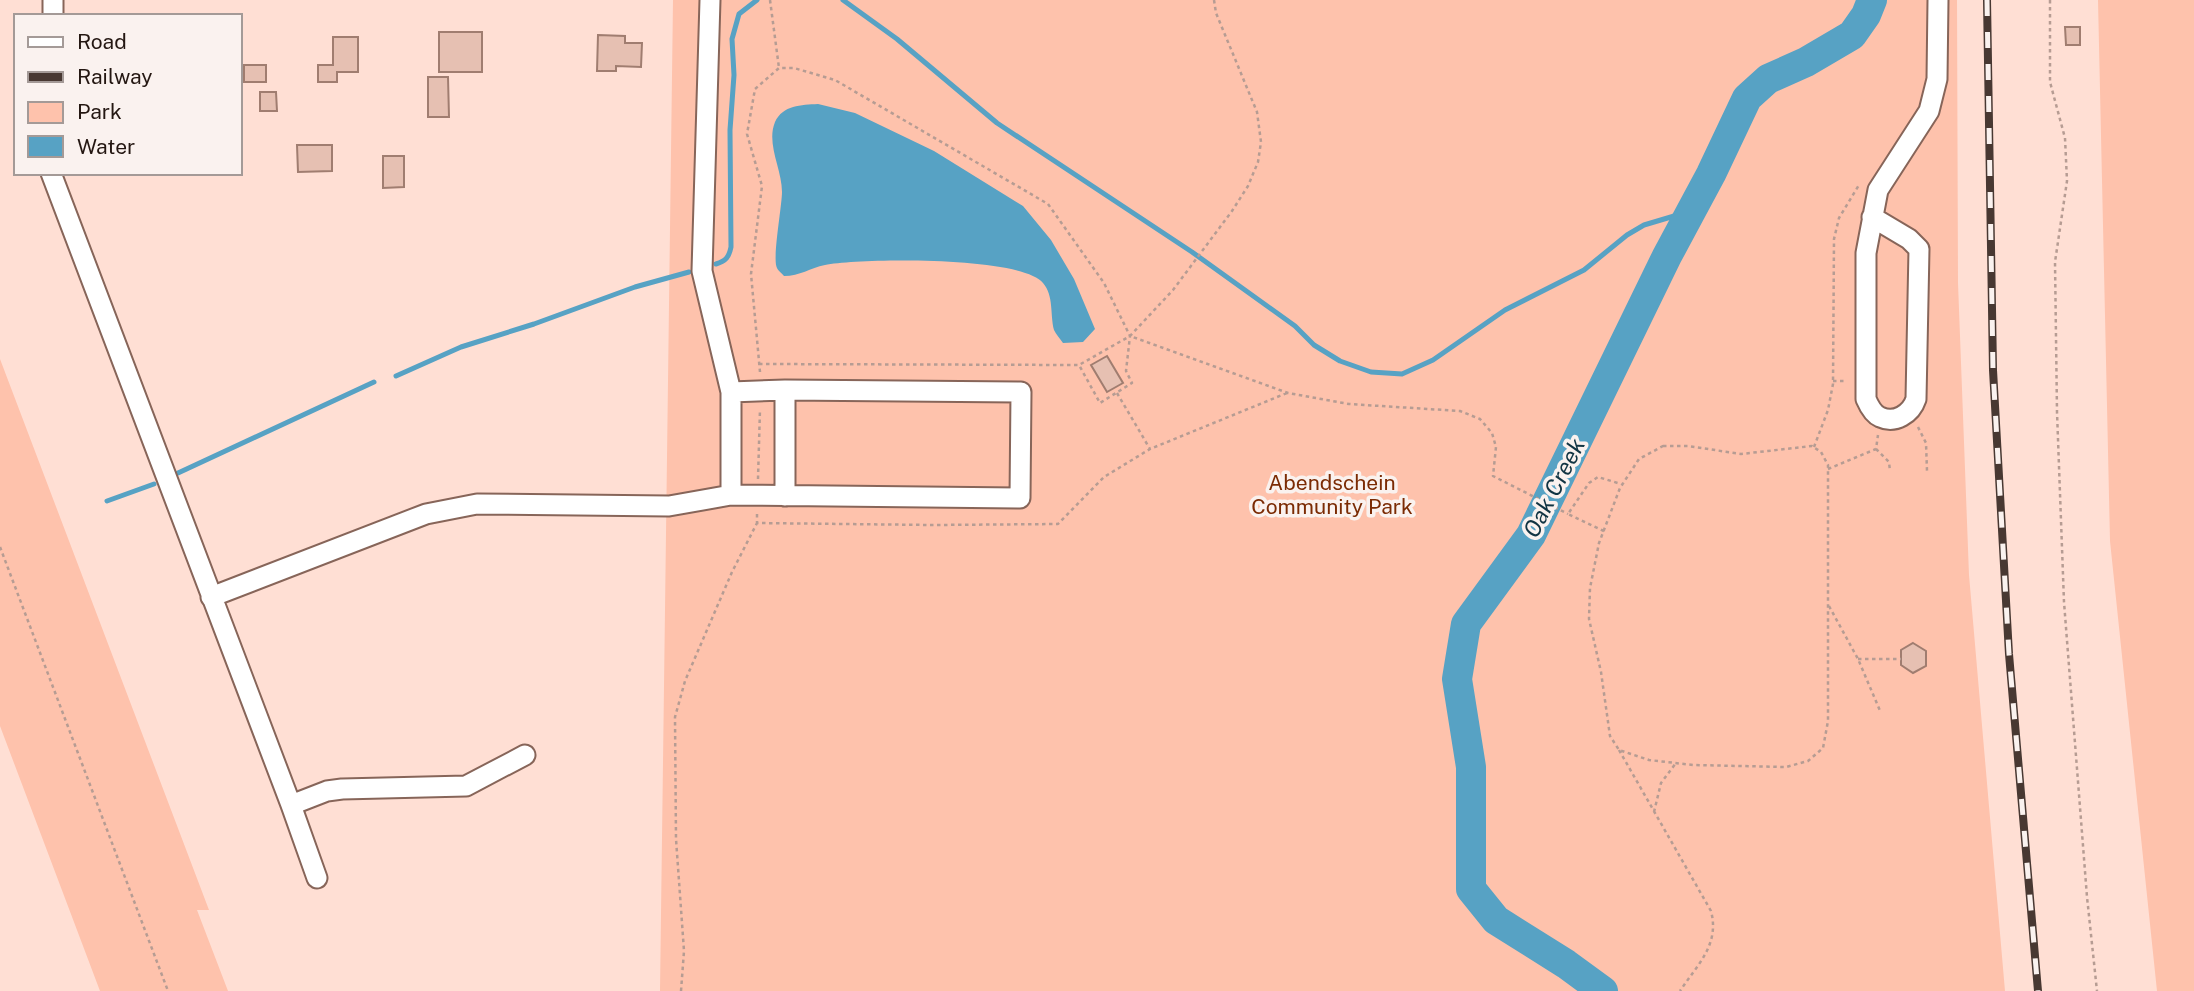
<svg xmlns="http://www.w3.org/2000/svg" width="2194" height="991" viewBox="0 0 2194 991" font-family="'Public Sans',sans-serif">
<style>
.green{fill:#fec2ac}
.water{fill:#57a2c4}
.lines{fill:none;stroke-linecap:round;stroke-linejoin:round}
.stream{stroke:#57a2c4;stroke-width:5}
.river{stroke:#57a2c4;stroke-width:30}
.building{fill:#e6c0b2;stroke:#a07d70;stroke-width:2}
.minor-casing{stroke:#876559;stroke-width:23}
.path{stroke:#b69c93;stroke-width:2.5;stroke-dasharray:3.5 3.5;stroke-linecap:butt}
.minor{stroke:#fff;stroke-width:19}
.rail-casing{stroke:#483832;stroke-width:8}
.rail{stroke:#faf2ef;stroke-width:5;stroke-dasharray:16;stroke-linecap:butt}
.labels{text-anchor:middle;stroke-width:7;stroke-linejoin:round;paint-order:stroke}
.park-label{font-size:21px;fill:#7b2b04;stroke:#faf2ef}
.water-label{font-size:23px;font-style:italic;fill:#113443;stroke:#faf2ef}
</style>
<rect width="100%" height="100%" fill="#ffdfd4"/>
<path class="green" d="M 673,0 L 1957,0 L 1958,283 L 1969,575 L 2005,991 L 660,991 Z
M 2098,0 L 2194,0 L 2194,991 L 2157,991 L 2110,541 Z
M 0,359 L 209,910 L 197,910 L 228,991 L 100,991 L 0,726 Z"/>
<path class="water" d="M 818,104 L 855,113 L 934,151 L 1023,206 L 1051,240 L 1074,279 L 1095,329 L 1083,342 L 1063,343 C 1060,339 1056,334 1054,330 C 1050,314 1054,296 1043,283 C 1022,256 860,258 825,265 C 810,268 800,276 784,276 C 782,273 778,271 777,268 C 772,260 782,206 782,192 C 782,169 766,144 775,122 C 783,105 801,105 818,104 Z"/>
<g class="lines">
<path class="stream" d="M 843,0 L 897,39 L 997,123 L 1192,252 L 1295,326 L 1314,345 L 1340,361 L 1371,372 L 1402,374 L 1433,360 L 1505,310 L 1584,270 L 1627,235 L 1644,225 L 1691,211
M 716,264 C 726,261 729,257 731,247 L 730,130 L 734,75 L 732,39 L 739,14 L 757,0
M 396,376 L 461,347 L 534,324 L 635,287 L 689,272
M 178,473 L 374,382
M 107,501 L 154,484"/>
<path class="river" d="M 1603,991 L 1566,964 L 1496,920 L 1471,889 L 1471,767 L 1457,679 L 1466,624 L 1531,535 L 1667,256 L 1711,174 L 1747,98 L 1768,79 L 1806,62 L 1852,35 L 1866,15 L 1872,0"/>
</g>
<path class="building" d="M 2065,27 L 2080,27 L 2080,45 L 2066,45 Z
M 439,32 L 482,32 L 482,72 L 439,72 Z
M 598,35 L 625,36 L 625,43 L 642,43 L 641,67 L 616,66 L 616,71 L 597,71 Z
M 333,37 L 358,37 L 358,72 L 337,72 L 337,82 L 318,82 L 318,65 L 333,65 Z
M 244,65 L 266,65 L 266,82 L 244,82 Z
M 428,77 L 448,77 L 449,117 L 428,117 Z
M 260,92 L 276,92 L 277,111 L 260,111 Z
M 297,145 L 332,145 L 332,171 L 298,172 Z
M 383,156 L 404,156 L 404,187 L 383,188 Z
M 1107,356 L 1123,383 L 1107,392 L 1091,365 Z
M 1913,643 L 1926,651 L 1926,666 L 1913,673 L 1901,665 L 1901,650 Z"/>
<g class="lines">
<g class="minor-casing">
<path id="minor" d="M 710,0 L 702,271 L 731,392 L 731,495
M 53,16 L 53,0
M 51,173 L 291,805 L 317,878
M 1872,217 L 1909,239 L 1919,249 L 1916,399 C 1911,414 1895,424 1880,417 C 1873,414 1869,406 1866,399 L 1866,253 L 1878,190 L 1929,111 L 1937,79 L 1938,0
M 731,392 L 785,390
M 211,597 L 426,514 L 477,504 L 669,506 L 731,495 L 1020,498 L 1021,392 L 785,390 L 785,496
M 291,805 L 327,791 L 342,789 L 466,786 L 525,755"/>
</g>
<path class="path" d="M 770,0 L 779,68
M 1214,0 L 1216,13 L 1257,112 L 1261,142 L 1258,162 L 1248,186 L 1232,211 L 1173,290 L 1130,336 L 1288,393 L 1349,404 L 1460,411 L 1480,419 L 1492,433 L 1496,447 L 1493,476 L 1568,514
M 2050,0 L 2050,82 L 2065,138 L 2067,181 L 2055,262 L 2057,412 L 2064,602 L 2087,897 L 2097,991
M 759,364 L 1079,365 L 1130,336
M 760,372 L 751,274 L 762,186 L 747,134 L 755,89 L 779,68 L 794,68 L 835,80 L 1048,204 L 1104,283 L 1130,336 L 1126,371 L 1132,383 L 1100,403 L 1079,365
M 1833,381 L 1847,381
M 1117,393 L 1150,449
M 1918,427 L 1926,443 L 1927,471
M 1663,446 L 1688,446 L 1741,454 L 1812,446 L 1821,452 L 1828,465 L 1828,721 L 1823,748 L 1808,761 L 1786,767 L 1693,765 L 1649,760 L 1619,750 L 1610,736 L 1601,672 L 1589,619 L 1590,588 L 1599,543 L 1620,488 L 1639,459 Z
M 1814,447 L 1828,410 L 1833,384 L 1834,239 L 1839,218 L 1859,185
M 1876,449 L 1889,462 L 1890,471
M 1828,469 L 1876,449 L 1878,435
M 758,479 L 760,409
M 757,514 L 757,523 L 932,525 L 1058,524 L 1104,477 L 1150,449 L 1287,393
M 1604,531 L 1568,514 L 1589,483 L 1598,477 L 1621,484
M 0,547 L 168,991
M 1829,606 L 1858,659 L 1881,713
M 1858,659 L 1901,659
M 1619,750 L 1711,911 C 1720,945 1697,965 1680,991
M 1654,812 L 1661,783 L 1676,763
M 681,991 L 684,951 L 676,839 L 675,717 L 685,681 L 732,572 L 757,523"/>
<use href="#minor" class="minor"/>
<g class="rail-casing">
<path id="rail" d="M 1987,0 L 1993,370 L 2009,654 L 2038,991"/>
</g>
<use href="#rail" class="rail"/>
</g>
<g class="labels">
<g class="park-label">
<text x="1332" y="490">Abendschein<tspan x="1332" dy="24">Community Park</tspan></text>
</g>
<g class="water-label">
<text transform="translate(1554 488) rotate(-63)" y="8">Oak Creek</text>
</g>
</g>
<rect x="14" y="14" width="228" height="161" fill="#faf2ef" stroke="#a49a97" stroke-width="2"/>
<rect x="28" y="37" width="35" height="10" fill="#ffffff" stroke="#a49a97" stroke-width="2"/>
<text x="77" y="49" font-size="21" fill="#241712">Road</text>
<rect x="28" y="72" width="35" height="10" fill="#483832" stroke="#a49a97" stroke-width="2"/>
<text x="77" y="84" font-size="21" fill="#241712">Railway</text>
<rect x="28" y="102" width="35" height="21" fill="#fec2ac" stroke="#a49a97" stroke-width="2"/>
<text x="77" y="119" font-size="21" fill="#241712">Park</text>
<rect x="28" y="136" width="35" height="21" fill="#57a2c4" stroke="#a49a97" stroke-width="2"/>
<text x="77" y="154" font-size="21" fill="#241712">Water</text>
</svg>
